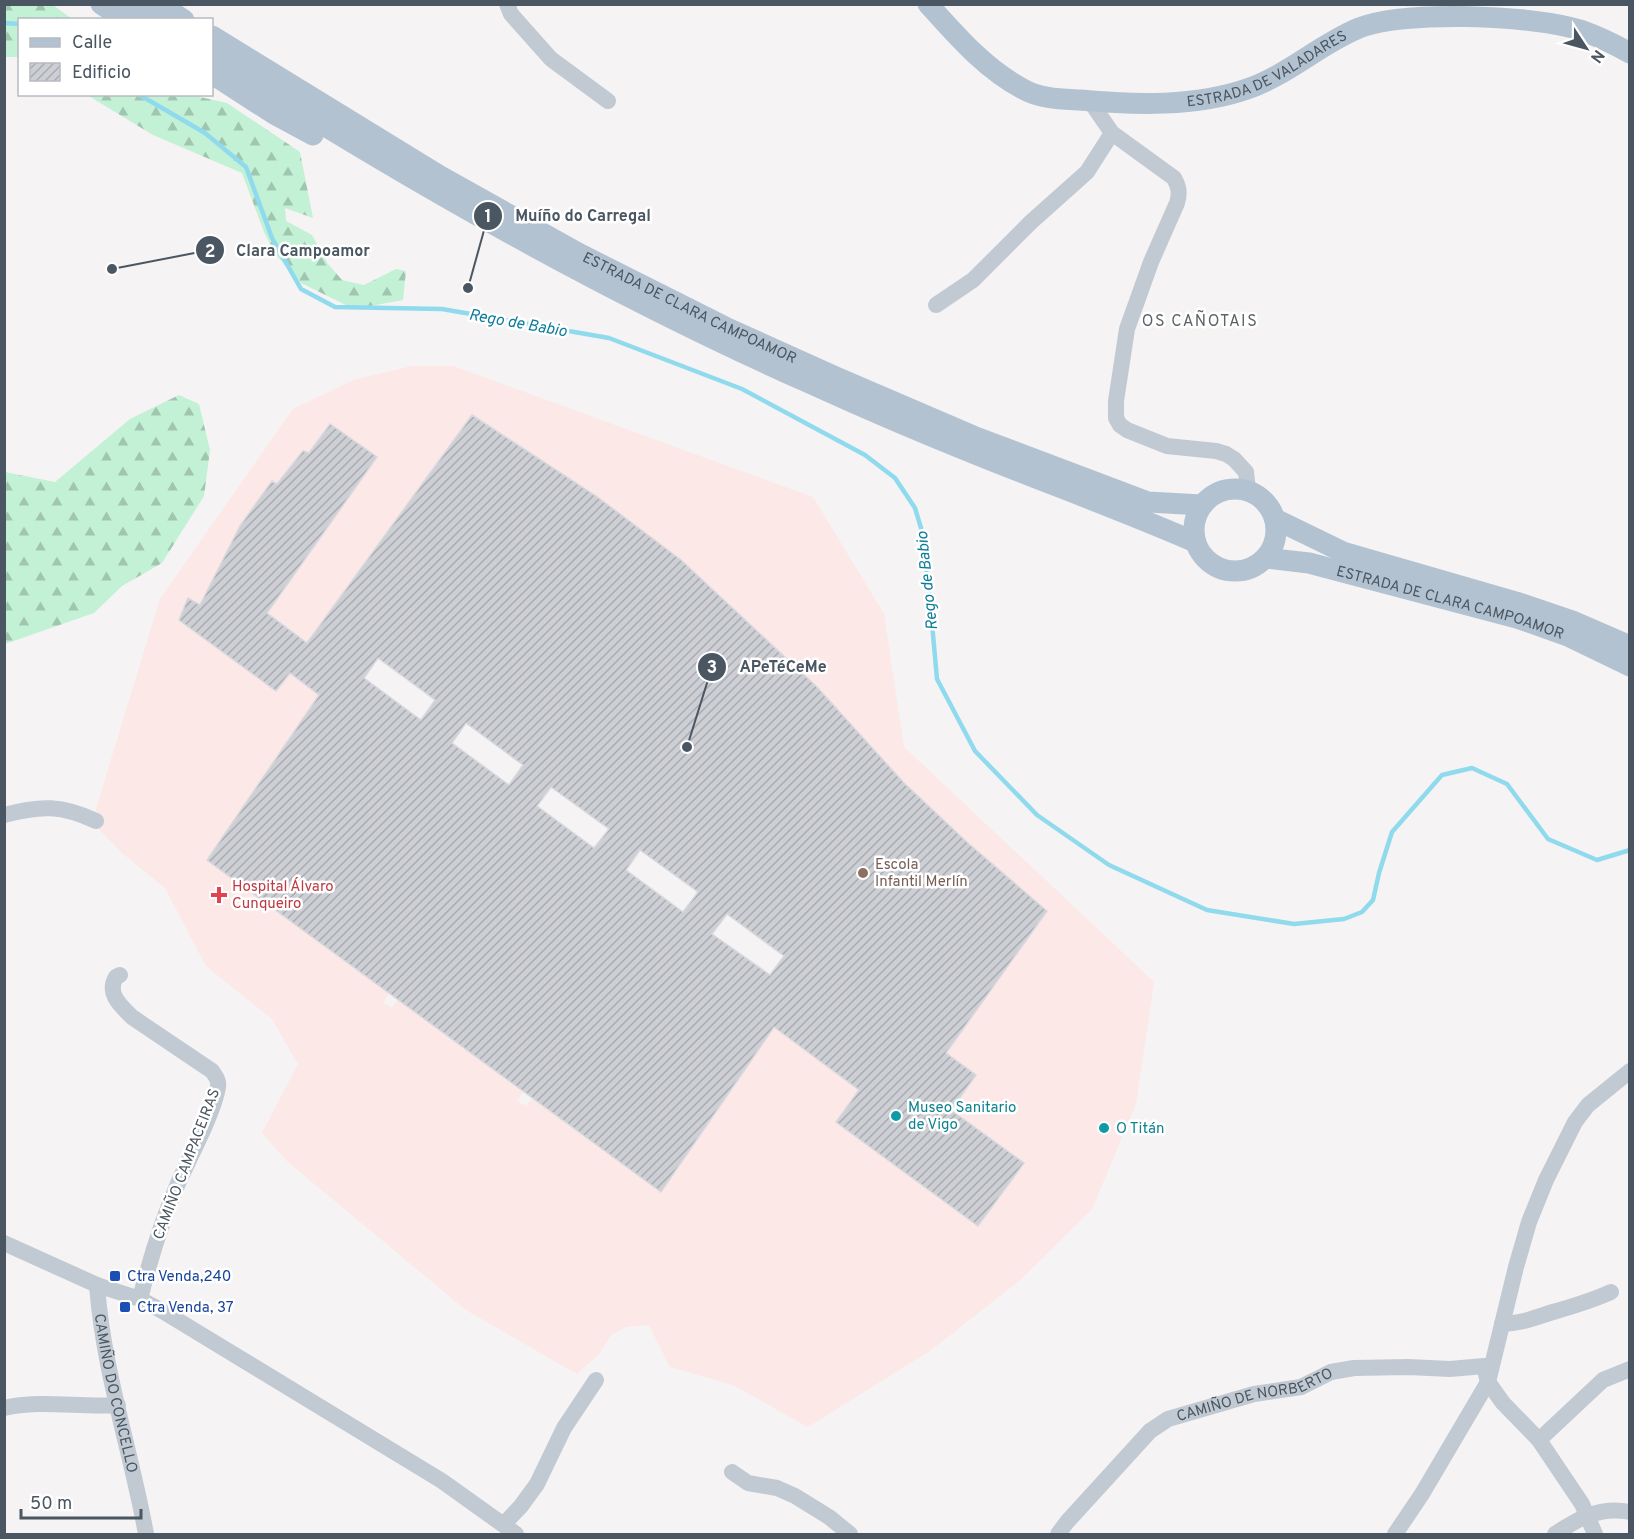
<svg xmlns="http://www.w3.org/2000/svg" width="1634" height="1539" viewBox="0 0 1634 1539" font-family="Overpass,sans-serif">
<style>
.medical{fill:#fce8e6;fill-rule:evenodd}
.forest{fill:url(#forest-firs)}
.lines{fill:none;stroke-linecap:round;stroke-linejoin:round}
.stream{stroke:#90daee;stroke-width:4.5}
.building{fill:url(#building-hatch);stroke:#d7d9de;stroke-width:1.5;fill-rule:evenodd}
.minor{stroke:#c1cad2;stroke-width:16}
.major{stroke:#b3c2d1;stroke-width:21}
.education-dot{fill:#8d6e63;stroke:#fff;stroke-width:2}
.health-dot{fill:#e0444e;stroke:#fff;stroke-width:2}
.culture-dot{fill:#0f9aa8;stroke:#fff;stroke-width:2}
.transit-dot{fill:#1a4fb4;stroke:#fff;stroke-width:2}
.labels{text-anchor:middle;stroke-width:5;stroke-linejoin:round;paint-order:stroke}
.street-label{font-size:15px;fill:#4a5661;stroke:#fff}
.education-label{font-size:15px;fill:#785e54;stroke:#fff;text-anchor:start}
.health-label{font-size:15px;fill:#be3a42;stroke:#fff;text-anchor:start}
.culture-label{font-size:15px;fill:#0d838f;stroke:#fff;text-anchor:start}
.transit-label{font-size:15px;fill:#164399;stroke:#fff;text-anchor:start}
.neighbourhood-label{font-size:16px;letter-spacing:1.5px;fill:#5f6368;stroke:#fff}
.water-label{font-size:16px;font-style:italic;fill:#0c7c9b;stroke:#fff}
.leader{fill:none;stroke:#4a5661;stroke-width:2}
.callout-dot{fill:#4a5661;stroke:#fff;stroke-width:2}
.mark-label{font-size:18px;text-anchor:middle;font-weight:bold;fill:#fff}
.callout-label{font-size:16px;text-anchor:middle;font-weight:bold;fill:#4a5661;stroke:#fff;stroke-width:5;stroke-linejoin:round;paint-order:stroke}
</style>
<defs>
<pattern id="forest-firs" width="22" height="20" patternUnits="userSpaceOnUse" patternTransform="scale(1.5)"><rect width="22" height="20" fill="#c3f1d5"/><path d="M5 1l3.5 6h-7zM16 11l3.5 6h-7z" fill="#a0c6b0"/></pattern>
<pattern id="building-hatch" width="6" height="6" patternUnits="userSpaceOnUse" patternTransform="scale(1.5)"><rect width="6" height="6" fill="#cdcfd5"/><path d="M-1 1l2-2M0 6l6-6M5 7l2-2" fill="none" stroke="#a8abb0"/></pattern>
</defs>
<rect width="100%" height="100%" fill="#f5f3f3"/>
<path class="medical" d="M 412,366 L 453,366 L 813,497 L 884,614 L 904,747 L 1154,982 L 1136,1104 L 1092,1209 L 1019,1281 L 931,1350 L 808,1427 L 733,1385 L 670,1367 L 649,1325 L 626,1327 L 611,1335 L 600,1353 L 577,1374 L 466,1310 L 288,1162 L 262,1133 L 298,1064 L 272,1019 L 206,966 L 165,888 L 121,852 L 92,822 L 160,599 L 293,409 L 354,380 ZM 472,415 L 596,496 L 681,560 L 817,687 L 904,783 L 969,844 L 1047,910 L 946,1053 L 976,1075 L 951,1110 L 1024,1163 L 979,1226 L 836,1123 L 859,1090 L 769,1024 L 661,1192 L 532,1098 L 526,1106 L 517,1101 L 523,1092 L 398,1000 L 392,1008 L 383,1003 L 389,993 L 324,945 L 359,868 L 311,936 L 265,903 L 307,843 L 207,860 L 310,707 L 327,718 L 335,707 L 290,673 L 276,691 L 179,620 L 188,599 L 200,605 L 240,526 L 272,481 L 277,484 L 303,451 L 309,453 L 330,424 L 377,457 L 267,613 L 307,643 Z"/>
<path class="forest" d="M 5,4 L 53,5 L 72,19 L 20,20 L 19,57 L 5,57 Z
M 87,95 L 191,95 L 227,103 L 300,152 L 313,218 L 285,208 L 286,221 L 312,235 L 328,264 L 342,280 L 364,285 L 396,269 L 406,271 L 403,300 L 354,309 L 301,283 L 276,255 L 264,232 L 242,173 L 153,135 Z
M 179,395 L 199,404 L 210,450 L 204,496 L 162,563 L 122,586 L 94,613 L 5,644 L 5,472 L 55,482 L 130,419 Z"/>
<g class="lines">
<path class="stream" d="M 4,23 L 20,24
M 138,94 L 205,133 L 246,167 L 272,238 L 301,289 L 335,307 L 442,309 L 609,338 L 742,389 L 865,455 L 895,478 L 915,508 L 921,528 L 929,590 L 937,679 L 975,751 L 1037,815 L 1109,865 L 1207,910 L 1294,924 L 1344,919 L 1362,912 L 1373,900 L 1379,873 L 1392,832 L 1442,775 L 1472,768 L 1507,784 L 1548,839 L 1597,860 L 1630,850"/>
</g>
<path class="building" d="M 472,415 L 596,496 L 681,560 L 817,687 L 904,783 L 969,844 L 1047,911 L 946,1053 L 976,1075 L 951,1110 L 1024,1163 L 978,1226 L 836,1122 L 859,1090 L 774,1027 L 661,1192 L 207,860 L 319,695 L 290,673 L 276,691 L 179,620 L 188,598 L 200,605 L 240,526 L 272,481 L 277,484 L 303,451 L 309,453 L 330,424 L 377,457 L 267,613 L 307,643 ZM 378,658 L 435,700 L 421,720 L 364,678 ZM 466,723 L 523,765 L 509,785 L 452,743 ZM 551,787 L 609,829 L 594,848 L 537,806 ZM 640,850 L 698,892 L 683,912 L 626,870 ZM 727,914 L 784,956 L 770,975 L 712,934 Z"/>
<g class="lines">
<g class="minor">
<path d="M 507,4 L 511,14 L 551,59 L 608,101"/>
<path d="M 1090,101 L 1112,133 L 1174,178 C 1179,187 1180,193 1177,203 L 1151,262 L 1127,329 L 1116,401 L 1116,418 L 1120,425 L 1127,430 L 1167,446 L 1216,451 L 1226,454 L 1234,459 L 1246,472 L 1248,490"/>
<path d="M 936,305 L 973,280 L 1031,222 L 1087,172 L 1112,133"/>
<path d="M 4,815 C 41,805 62,805 96,821"/>
<path d="M 120,975 L 116,977 C 106,994 121,1006 132,1017 L 212,1071 C 216,1077 219,1080 218,1087 C 214,1112 190,1157 179,1181 C 162,1220 150,1259 140,1299"/>
<path d="M 4,1243 L 97,1285 L 140,1299 L 164,1312 L 442,1481 L 516,1534"/>
<path id="s1" d="M 97,1285 C 103,1370 131,1451 146,1534"/>
<path d="M 1502,1324 C 1524,1323 1533,1318 1553,1312 C 1574,1306 1591,1301 1611,1292"/>
<path d="M 4,1408 C 41,1399 80,1408 118,1405"/>
<path d="M 1539,1440 L 1603,1380 L 1630,1369"/>
<path d="M 732,1472 L 748,1483 L 777,1488 L 795,1496 L 829,1517 L 850,1534"/>
<path d="M 504,1524 L 521,1506 L 537,1484 L 564,1428 L 596,1380"/>
<path id="s2" d="M 1058,1534 L 1067,1522 L 1150,1431 L 1168,1419 L 1254,1394 L 1301,1387 L 1331,1372 L 1354,1368 L 1408,1367 L 1450,1369 L 1484,1366 L 1488,1382 L 1503,1403 L 1539,1440 L 1582,1504 L 1595,1534"/>
<path d="M 1395,1534 L 1422,1494 L 1488,1382 L 1516,1267 L 1529,1222 L 1546,1180 L 1575,1122 L 1588,1105 L 1630,1071"/>
<path d="M 1555,1534 C 1579,1518 1600,1506 1630,1512"/>
</g>
<g class="major">
<path d="M 101,4 L 125,20"/>
<path d="M 130,4 L 153,20"/>
<path d="M 160,4 L 184,20"/>
<path id="s3" d="M 928,4 C 957,36 985,69 1023,89 C 1040,99 1062,99 1080,100 C 1135,105 1195,107 1247,89 C 1288,75 1320,44 1359,28 C 1405,10 1532,15 1580,30 C 1597,36 1614,44 1630,53"/>
<path id="s4" d="M 212,36 L 440,176 L 578,253 L 725,327 L 836,377 L 973,436 L 1148,502 L 1202,505"/>
<path d="M 212,56 C 403,177 600,290 807,382 C 864,408 922,433 980,456 C 1052,485 1124,511 1195,542"/>
<path d="M 212,74 L 274,114 L 313,135"/>
<circle cx="1235" cy="530" r="41"/>
<path d="M 1275,519 L 1343,552 L 1516,602 L 1575,622 L 1630,646"/>
<path id="s5" d="M 1266,558 L 1309,563 L 1517,618 L 1568,636 L 1630,666"/>
</g>
</g>
<circle class="education-dot" cx="863" cy="873" r="6"/>
<path class="health-dot" d="M216 886h6v6h6v6h-6v6h-6v-6h-6v-6h6z"/>
<g class="culture-dot">
<circle cx="896" cy="1116" r="6"/>
<circle cx="1104" cy="1128" r="6"/>
</g>
<g class="transit-dot">
<rect x="109" y="1270" width="12" height="12" rx="3"/>
<rect x="119" y="1301" width="12" height="12" rx="3"/>
</g>
<g class="labels">
<g class="street-label">
<text dy="5" stroke="none"><textPath href="#s3" startOffset="381">ESTRADA DE VALADARES</textPath></text>
<text dy="5" stroke="none"><textPath href="#s4" startOffset="550">ESTRADA DE CLARA CAMPOAMOR</textPath></text>
<text dy="5" stroke="none"><textPath href="#s5" startOffset="190">ESTRADA DE CLARA CAMPOAMOR</textPath></text>
<text transform="translate(186 1164) rotate(-69)" y="5">CAMIÑO CAMPACEIRAS</text>
<text dy="5" stroke="none"><textPath href="#s1" startOffset="110">CAMIÑO DO CONCELLO</textPath></text>
<text dy="5" stroke="none"><textPath href="#s2" startOffset="250">CAMIÑO DE NORBERTO</textPath></text>
</g>
<g class="education-label">
<text x="875" y="869">Escola<tspan x="875" dy="17">Infantil Merlín</tspan></text>
</g>
<g class="health-label">
<text x="232" y="891">Hospital Álvaro<tspan x="232" dy="17">Cunqueiro</tspan></text>
</g>
<g class="culture-label">
<text x="908" y="1112">Museo Sanitario<tspan x="908" dy="17">de Vigo</tspan></text>
<text x="1116" y="1133">O Titán</text>
</g>
<g class="transit-label">
<text x="127" y="1281">Ctra Venda,240</text>
<text x="137" y="1312">Ctra Venda, 37</text>
</g>
<g class="neighbourhood-label">
<text x="1200" y="326">OS CAÑOTAIS</text>
</g>
<g class="water-label">
<text transform="translate(518 322) rotate(10)" y="6">Rego de Babio</text>
<text transform="translate(926 581) rotate(-96)" y="6">Rego de Babio</text>
</g>
</g>
<path class="leader" d="M468 288L488 216M112 269L210 250M687 747L712 667"/>
<g class="callout-dot">
<circle cx="468" cy="288" r="6"/>
<circle cx="112" cy="269" r="6"/>
<circle cx="687" cy="747" r="6"/>
<circle cx="488" cy="216" r="15"/>
<circle cx="210" cy="250" r="15"/>
<circle cx="712" cy="667" r="15"/>
</g>
<g class="mark-label">
<text x="488" y="222">1</text>
<text x="210" y="257">2</text>
<text x="712" y="673">3</text>
</g>
<g class="callout-label">
<text x="583" y="221">Muíño do Carregal</text>
<text x="303" y="256">Clara Campoamor</text>
<text x="783" y="672">APeTéCeMe</text>
</g>
<rect width="1634" height="1539" fill="none" stroke="#4a5661" stroke-width="12"/>
<rect x="18" y="18" width="195" height="78" fill="#ffffff" stroke="#b7bbc0" stroke-width="1.5"/>
<rect x="30" y="38" width="30" height="9" fill="#b3c2d1" stroke="#b7bbc0" stroke-width="1.5"/>
<text x="72" y="48" font-size="18" fill="#4a5661">Calle</text>
<rect x="30" y="63" width="30" height="18" fill="url(#building-hatch)" stroke="#b7bbc0" stroke-width="1.5"/>
<text x="72" y="78" font-size="18" fill="#4a5661">Edificio</text>
<g transform="translate(1586 48) rotate(126)" stroke="#ffffff" stroke-width="4.5" paint-order="stroke">
<path d="M0-4.5L10 22L0 15L-10 22Z" fill="#4a5661"/>
<text y="-9" font-size="16" font-weight="bold" text-anchor="middle" fill="#4a5661">N</text>
</g>
<path d="M21 1509v9h120v-9" fill="none" stroke="#4a5661" stroke-width="3"/>
<text x="30" y="1509" font-size="18" fill="#4a5661" stroke="#ffffff" stroke-width="4.5" paint-order="stroke">50 m</text>
</svg>
